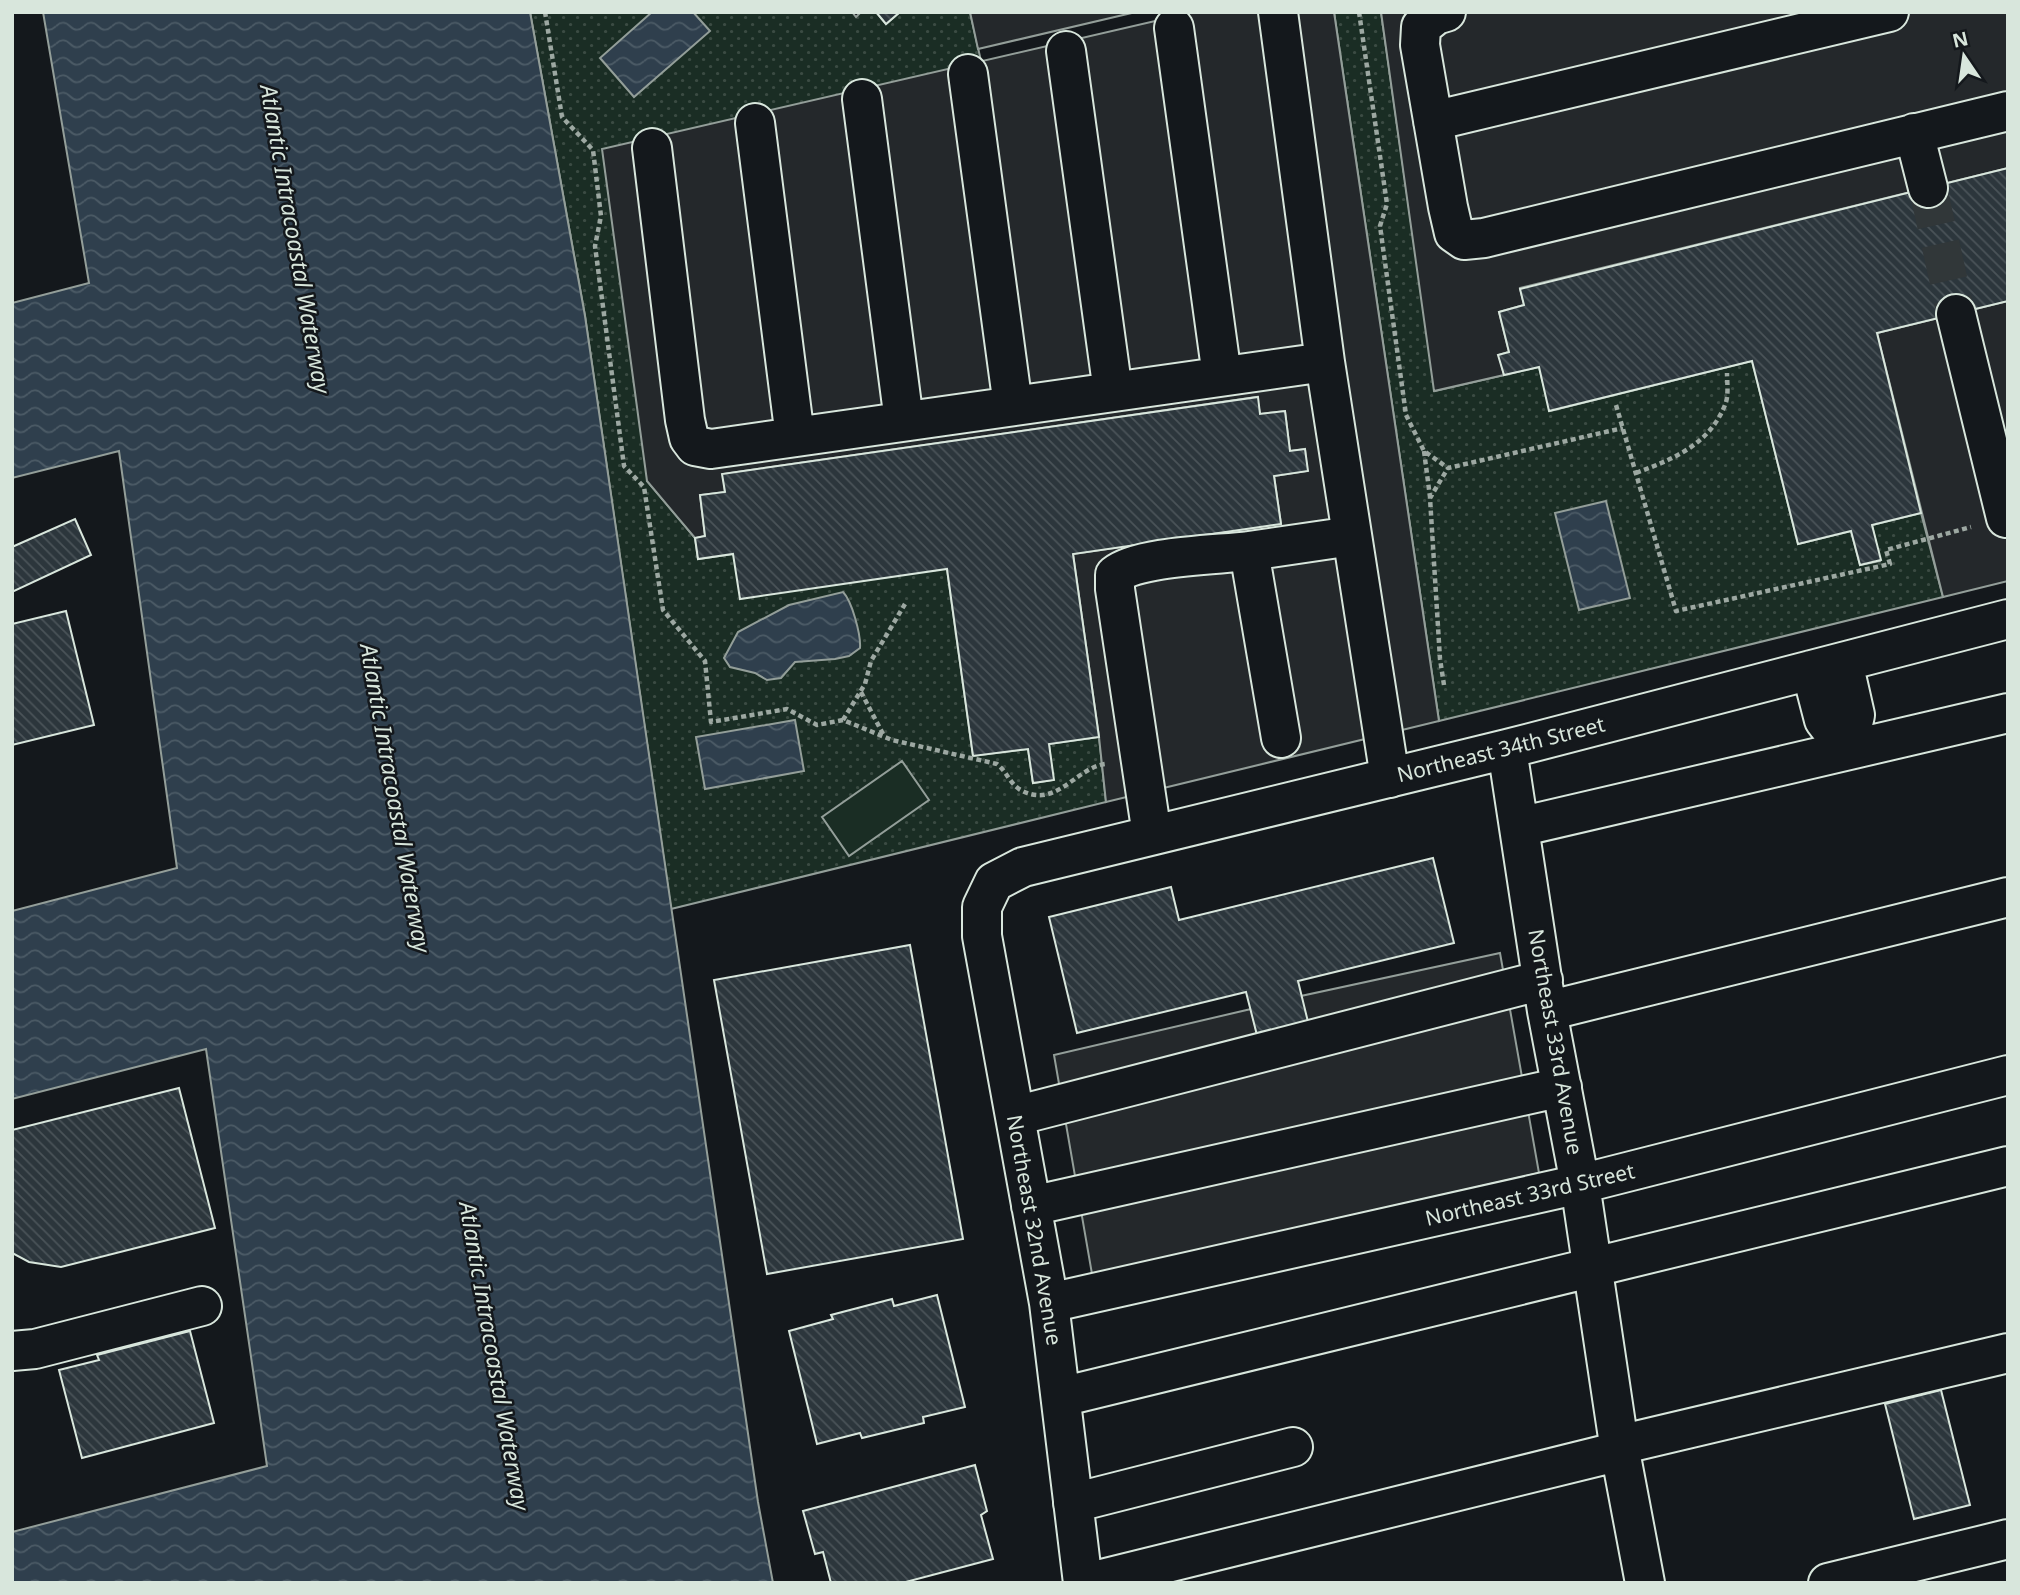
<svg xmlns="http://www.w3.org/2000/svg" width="2020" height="1595" viewBox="0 0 2020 1595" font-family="'Noto Sans',sans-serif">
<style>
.park{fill:url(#park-dots);stroke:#939e99;stroke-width:2}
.pitch{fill:#1a2d24;stroke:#939e99;stroke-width:2}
.parking{fill:#24282b;stroke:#939e99;stroke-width:2}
.water{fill:url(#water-waves);stroke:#939e99;stroke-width:2}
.building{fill:url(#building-back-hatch);stroke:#d8e6dc;stroke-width:2}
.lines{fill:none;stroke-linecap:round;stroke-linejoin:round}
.minor-tunnel{stroke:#313739;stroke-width:38;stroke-dasharray:38 19;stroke-linecap:butt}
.minor-casing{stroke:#d8e6dc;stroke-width:42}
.path{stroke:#9da8a2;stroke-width:4.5;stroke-dasharray:5 3.5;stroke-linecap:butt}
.minor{stroke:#14181c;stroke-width:38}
.labels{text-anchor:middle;stroke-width:5;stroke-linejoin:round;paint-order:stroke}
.street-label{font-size:21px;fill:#d8e6dc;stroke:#14181c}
.water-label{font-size:23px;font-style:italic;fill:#d8e6dc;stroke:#14181c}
</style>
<defs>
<pattern id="park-dots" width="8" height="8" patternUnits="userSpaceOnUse" patternTransform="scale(1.75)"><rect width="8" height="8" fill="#1a2d24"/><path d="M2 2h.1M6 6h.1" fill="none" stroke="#3b4b43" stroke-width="1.8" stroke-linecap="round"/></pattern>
<pattern id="water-waves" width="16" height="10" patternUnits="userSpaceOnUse" patternTransform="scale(1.75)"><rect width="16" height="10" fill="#2f3f4d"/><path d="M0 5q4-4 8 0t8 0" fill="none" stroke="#4c5b66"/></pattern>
<pattern id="building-back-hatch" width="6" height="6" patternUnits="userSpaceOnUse" patternTransform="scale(1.75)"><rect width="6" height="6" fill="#2c363c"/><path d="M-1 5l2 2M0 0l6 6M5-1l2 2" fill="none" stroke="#4a5358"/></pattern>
</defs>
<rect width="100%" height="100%" fill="#14181c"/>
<path class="park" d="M 530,12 L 852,12 L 856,17 L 861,12 L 876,12 L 886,24 L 900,12 L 970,12 L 981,61 L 647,481 L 695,538 L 698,559 L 733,554 L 947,569 L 973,756 L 1028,749 L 1033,783 L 1053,780 L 1049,744 L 1099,737 L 1106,802 L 671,909 L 585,316 Z
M 1334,12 L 1381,12 L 1435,391 L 1539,367 L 1550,411 L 1752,361 L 1798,544 L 1851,531 L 1860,565 L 1880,561 L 1872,525 L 1921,513 L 1943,597 L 1439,721 Z"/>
<path class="pitch" d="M 902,761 L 929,800 L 849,856 L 822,817 Z"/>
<path class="parking" d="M 970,12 L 1136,12 L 978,49 Z
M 1194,12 L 1334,12 L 1439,721 L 1106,802 L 1099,737 L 1073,554 L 1281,524 L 1274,476 L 1307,471 L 1305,449 L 1290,451 L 1285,411 L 1260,414 L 1257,397 L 723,474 L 725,492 L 700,495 L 705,536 L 695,538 L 647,481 L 602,149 Z
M 1381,12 L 2008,12 L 2008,168 L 1520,288 L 1524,305 L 1499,312 L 1509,352 L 1499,355 L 1504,375 L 1434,391 Z
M 2008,301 L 2008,581 L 1943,597 L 1877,333 Z
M 1500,953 L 1539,1173 L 1092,1274 L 1054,1055 L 1251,1009 L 1259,1042 L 1301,996 Z"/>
<path class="water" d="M 43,12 L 530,12 L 585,316 L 758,1502 L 773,1583 L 12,1583 L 12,1532 L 267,1466 L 206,1049 L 12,1099 L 12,911 L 177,868 L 119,451 L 12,478 L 12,303 L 89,283 Z
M 652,12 L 693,12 L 710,31 L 634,97 L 600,58 Z
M 1606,501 L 1630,598 L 1579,610 L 1555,513 Z
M 843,592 C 852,601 861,635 860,648 L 849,656 L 835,659 L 795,662 L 781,678 L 767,680 L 755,673 L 730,667 L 724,658 L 738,632 L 789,605 Z
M 795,720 L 804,771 L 705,789 L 696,737 Z"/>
<path class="building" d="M 876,12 L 900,12 L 886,24 Z
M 2008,168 L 2008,301 L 1877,333 L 1921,513 L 1872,525 L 1881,560 L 1860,565 L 1851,531 L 1798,544 L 1752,361 L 1549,411 L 1539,367 L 1504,375 L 1498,355 L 1509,352 L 1499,312 L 1524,305 L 1520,289 Z
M 1258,397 L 1260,414 L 1285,411 L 1290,451 L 1305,449 L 1308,471 L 1274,476 L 1281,524 L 1073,554 L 1099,737 L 1049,744 L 1054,780 L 1033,783 L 1028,749 L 973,756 L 947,569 L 740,599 L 733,554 L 698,559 L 695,538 L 705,536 L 700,495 L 725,492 L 722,474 Z
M 75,519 L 91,555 L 12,592 L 12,547 Z
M 66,611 L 94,725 L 12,745 L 12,624 Z
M 1433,858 L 1454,943 L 1298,981 L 1310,1030 L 1259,1043 L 1246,992 L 1077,1033 L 1049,917 L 1171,887 L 1179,920 Z
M 910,945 L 963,1239 L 767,1274 L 714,980 Z
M 179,1088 L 215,1228 L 61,1267 L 29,1262 L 12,1253 L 12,1130 Z
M 937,1295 L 965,1407 L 923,1417 L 924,1423 L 862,1438 L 860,1433 L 817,1444 L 789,1331 L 833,1319 L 831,1315 L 892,1299 L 894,1306 Z
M 190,1331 L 214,1423 L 82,1458 L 59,1370 L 99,1360 L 97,1355 Z
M 1941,1390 L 1970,1505 L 1914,1519 L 1885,1404 Z
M 975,1465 L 987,1511 L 981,1515 L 993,1559 L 902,1583 L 831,1583 L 823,1552 L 815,1554 L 803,1511 Z"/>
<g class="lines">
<path class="minor-tunnel" d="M 1928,188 L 1956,314"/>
<g class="minor-casing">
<path id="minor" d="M 1278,12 L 1325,362
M 1446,12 L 1436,15 L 1421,27 L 1420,45 L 1448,207 L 1454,233 L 1464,240 L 1484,238 L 2008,111
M 1174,28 L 1222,376
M 1066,51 L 1113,392
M 968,74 L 1013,406
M 862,99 L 904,421
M 1433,121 L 1889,12
M 755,123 L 795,437
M 1914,133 L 1928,188
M 652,148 L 685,420 L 689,438 L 695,446 L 711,449 L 1325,362 L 1390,778
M 1956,314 L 2006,518
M 1843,662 L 1855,715 L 1847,750
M 1811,670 L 1824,720 L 1847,750
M 1281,738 L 1249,551 L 1352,536
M 1507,749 L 1547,1011 L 1580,1184 L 1620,1451 L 1645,1583
M 1519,827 L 2008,713
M 1152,835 L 1115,589 L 1115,575 C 1138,556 1217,555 1249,551
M 1547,1011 L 2008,897
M 1015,1116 L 1543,980
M 1031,1206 L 1562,1087
M 1049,1303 L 1580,1184 L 2008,1075
M 12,1351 L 35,1349 L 202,1306
M 1061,1397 L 2008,1166
M 1619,1445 L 2008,1353
M 1073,1503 L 1293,1447
M 1083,1583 L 1049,1303 L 982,936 L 982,907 L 994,882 L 1023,867 L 1507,749 L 2008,619
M 1086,1583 L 1620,1451
M 1828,1583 L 2008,1539"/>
</g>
<path class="path" d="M 545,12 L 562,117 L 593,150 L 601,216 L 595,246 L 624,466 L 644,487 L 663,610 L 705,661 L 711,722 L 787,709 L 817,725 L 843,720 L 892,740 L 997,764 C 1007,772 1009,782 1019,789 C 1055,811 1075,768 1105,764
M 1359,12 L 1387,204 L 1380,226 L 1406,415 L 1424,451 L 1448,468 L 1623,428
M 1616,405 L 1676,611 L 1890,564 L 1886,550 L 1971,527
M 1424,451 L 1430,497
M 1636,473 C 1673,459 1709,445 1725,405 C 1729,396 1727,382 1727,373
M 1444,685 L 1440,659 L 1430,498 L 1448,468
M 861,692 L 884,736
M 843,720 L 865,684 L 871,661 L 905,604"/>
<use href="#minor" class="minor"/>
</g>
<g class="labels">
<g class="street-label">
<text transform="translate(1501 750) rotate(-14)" y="7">Northeast 34th Street</text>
<text transform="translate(1555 1042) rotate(80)" y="7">Northeast 33rd Avenue</text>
<text transform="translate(1530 1195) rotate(-13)" y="7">Northeast 33rd Street</text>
<text transform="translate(1034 1230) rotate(80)" y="7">Northeast 32nd Avenue</text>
</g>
<g class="water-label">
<text transform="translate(295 239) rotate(80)" y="8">Atlantic Intracoastal Waterway</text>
<text transform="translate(395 798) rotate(80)" y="8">Atlantic Intracoastal Waterway</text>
<text transform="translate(494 1356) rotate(80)" y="8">Atlantic Intracoastal Waterway</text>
</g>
</g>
<rect width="2020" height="1595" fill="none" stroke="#d8e6dc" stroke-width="28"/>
<g transform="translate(1964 56) rotate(347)" stroke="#14181c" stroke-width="5" paint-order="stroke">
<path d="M0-5L12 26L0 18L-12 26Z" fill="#d8e6dc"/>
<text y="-10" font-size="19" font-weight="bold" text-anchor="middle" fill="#d8e6dc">N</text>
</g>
</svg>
